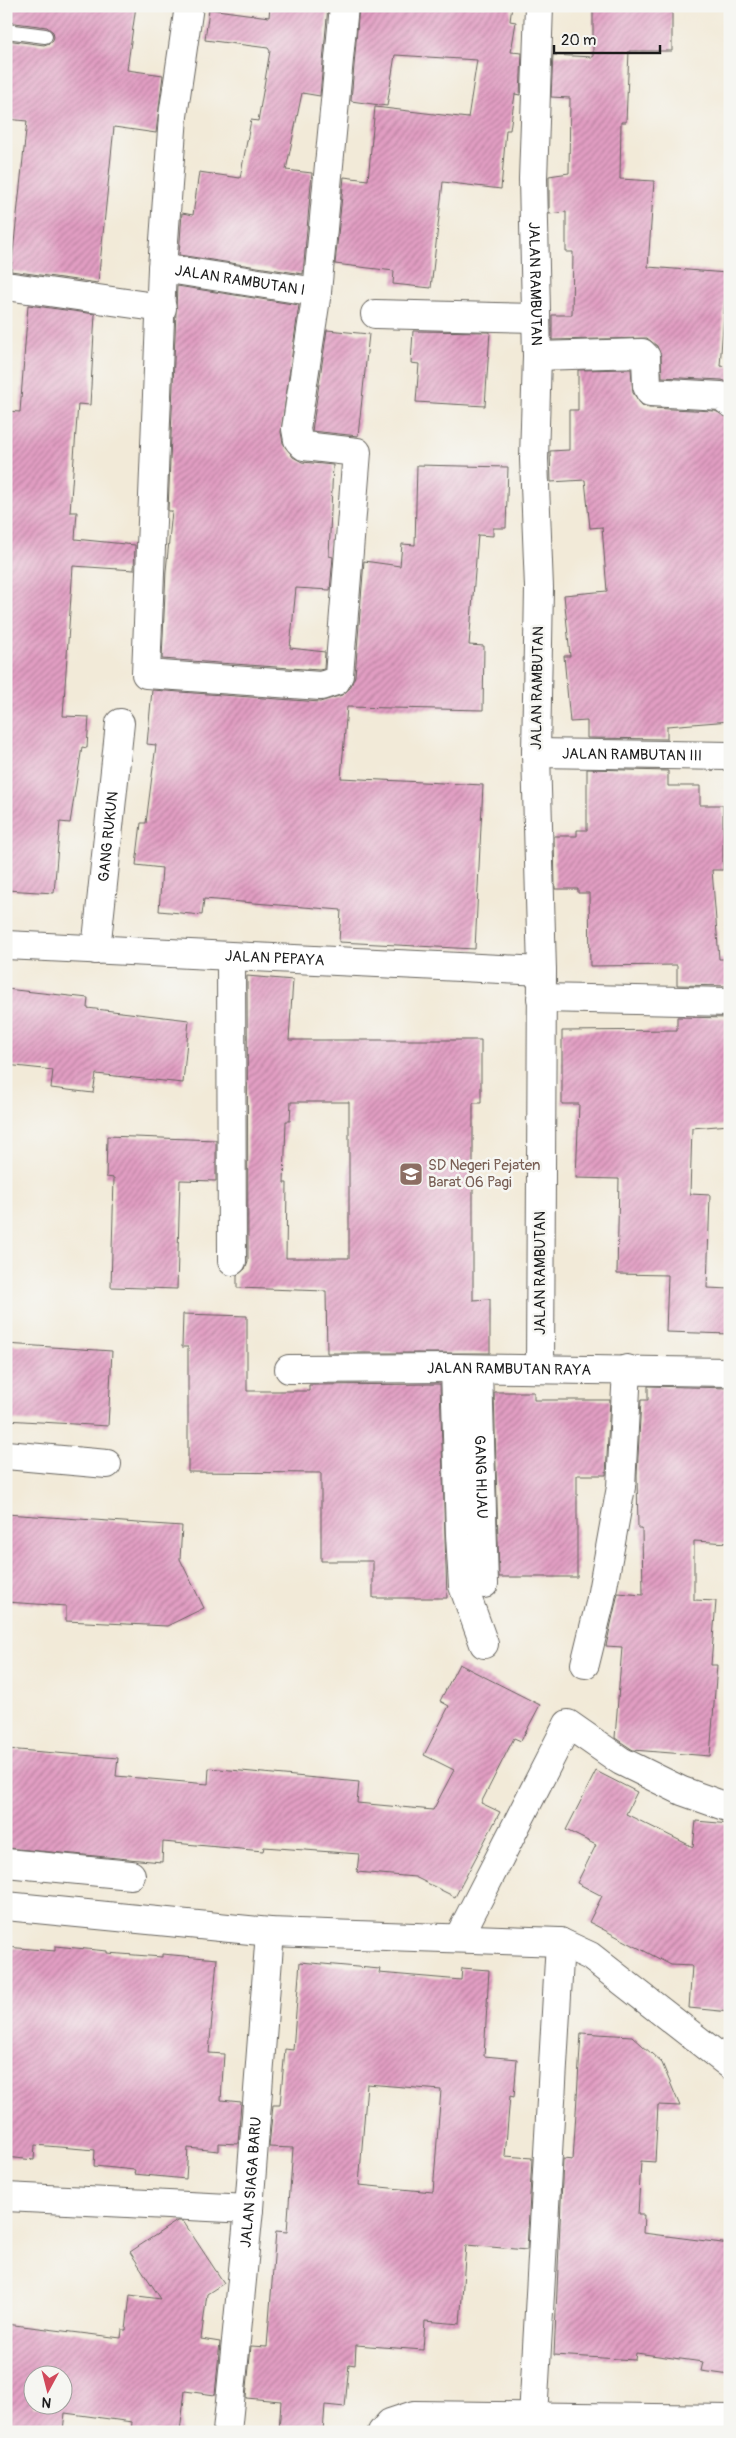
<svg xmlns="http://www.w3.org/2000/svg" width="736" height="2438" viewBox="0 0 736 2438" font-family="Pangolin,sans-serif">
<style>
.building{fill:url(#building-hatch);fill-rule:evenodd}
.lines{fill:none;stroke-linecap:round;stroke-linejoin:round}
.lane-casing{stroke:#67645e;stroke-width:16}
.street-casing{stroke:#67645e;stroke-width:30}
.lane{stroke:#fff;stroke-width:14}
.street{stroke:#fff;stroke-width:28}
.labels{text-anchor:middle;stroke-width:5;stroke-linejoin:round;paint-order:stroke}
.street-label{font-size:15px;fill:#1c1c1c;stroke:#f6f6f2}
.education-label{font-size:15px;fill:#785e54;stroke:#f6f6f2;text-anchor:start}
</style>
<defs>
<pattern id="building-hatch" width="6" height="6" patternUnits="userSpaceOnUse" patternTransform="scale(1.25)"><rect width="6" height="6" fill="#e29ec3"/><path d="M-1 1l2-2M0 6l6-6M5 7l2-2" fill="none" stroke="#b6809e"/></pattern>
</defs>
<rect width="100%" height="100%" fill="#f6f6f2"/>
<filter id="ink" filterUnits="userSpaceOnUse"><feTurbulence type="fractalNoise" baseFrequency=".02" numOctaves="2"/><feDisplacementMap in="SourceGraphic" scale="10" xChannelSelector="R" yChannelSelector="G"/><feConvolveMatrix kernelMatrix="1 2 1 2 8 2 1 2 1" color-interpolation-filters="sRGB"/></filter>
<filter id="wash" filterUnits="userSpaceOnUse"><feTurbulence type="fractalNoise" baseFrequency=".0096" numOctaves="4" result="noise"/><feDisplacementMap in="SourceGraphic" scale="20" xChannelSelector="R" yChannelSelector="G"/><feGaussianBlur stdDeviation="1.12" result="paint"/><feColorMatrix in="noise" values="0 0 0 0 0 0 0 0 0 0 0 0 0 0 0 0 0 1.4 0 .05"/><feComposite in="paint" operator="in"/></filter>
<g filter="url(#wash)">
<rect width="100%" height="100%" fill="#f2ead8"/>
<g id="blocks">
<path class="building" d="M 9,6 L 136,6 L 127,70 L 163,75 L 156,133 L 114,127 L 98,283 L 11,271 L 27,121 L 6,119 L 6,40 L 44,45 L 52,42 L 54,37 L 53,32 L 47,27 L 7,22 Z
M 270,6 L 328,6 L 320,96 L 302,93 L 286,170 L 312,173 L 303,274 L 179,255 L 182,213 L 193,215 L 199,172 L 240,178 L 251,120 L 258,121 L 270,51 L 268,48 L 205,40 L 209,9 L 269,17 Z
M 359,6 L 512,6 L 510,21 L 516,22 L 511,52 L 522,53 L 520,95 L 515,94 L 510,130 L 506,130 L 501,189 L 443,182 L 431,288 L 393,284 L 394,271 L 335,264 L 344,177 L 368,180 L 375,107 L 468,118 L 477,60 L 395,55 L 387,106 L 351,101 Z
M 593,6 L 672,6 L 672,51 L 629,51 L 626,122 L 621,122 L 620,179 L 654,181 L 648,267 L 727,273 L 720,366 L 730,367 L 730,383 L 722,380 L 662,377 L 661,356 L 657,346 L 647,338 L 552,340 L 552,315 L 572,315 L 573,252 L 566,252 L 566,212 L 549,214 L 549,176 L 569,173 L 570,98 L 551,97 L 553,55 L 593,57 Z
M 177,286 L 299,305 L 281,432 L 283,443 L 293,457 L 302,462 L 333,465 L 329,556 L 333,557 L 330,590 L 296,588 L 290,648 L 325,652 L 324,669 L 319,670 L 162,659 L 166,571 L 172,511 L 168,511 Z
M 28,305 L 95,314 L 90,405 L 78,404 L 70,512 L 77,512 L 75,539 L 135,545 L 134,570 L 73,566 L 63,716 L 89,717 L 87,748 L 82,747 L 70,823 L 60,822 L 54,893 L 6,890 L 6,411 L 20,412 Z
M 327,330 L 369,334 L 358,436 L 312,431 Z
M 413,331 L 490,332 L 485,406 L 416,402 L 419,364 L 411,363 Z
M 631,369 L 633,393 L 642,405 L 649,408 L 715,411 L 730,418 L 730,721 L 667,726 L 667,739 L 587,738 L 587,721 L 570,722 L 564,656 L 570,656 L 564,595 L 607,591 L 602,527 L 590,528 L 585,480 L 551,482 L 550,451 L 569,450 L 569,410 L 578,410 L 578,370 Z
M 417,465 L 508,467 L 506,528 L 493,528 L 493,536 L 478,535 L 469,645 L 484,646 L 483,710 L 347,707 L 341,778 L 483,785 L 475,949 L 339,942 L 341,910 L 204,899 L 202,915 L 159,911 L 162,868 L 136,865 L 141,823 L 146,823 L 156,745 L 147,744 L 152,690 L 320,702 L 342,695 L 350,688 L 355,676 L 364,561 L 400,566 L 402,544 L 415,545 Z
M 587,769 L 668,771 L 668,786 L 700,786 L 700,805 L 723,805 L 723,870 L 712,870 L 719,959 L 730,959 L 730,986 L 677,985 L 677,965 L 590,966 L 589,893 L 578,893 L 578,889 L 555,889 L 554,836 L 577,836 L 577,830 L 587,830 Z
M 247,976 L 293,980 L 289,1040 L 481,1040 L 481,1103 L 473,1103 L 473,1300 L 490,1299 L 490,1353 L 327,1353 L 326,1291 L 237,1288 L 237,1275 L 245,1269 L 248,1261 ZM 291,1102 L 349,1102 L 349,1258 L 286,1258 L 287,1183 L 284,1183 L 286,1121 L 290,1121 Z
M 6,989 L 88,998 L 87,1008 L 189,1020 L 183,1083 L 96,1074 L 93,1093 L 51,1088 L 53,1070 L 6,1065 Z
M 677,1017 L 730,1018 L 730,1125 L 692,1128 L 690,1194 L 710,1195 L 707,1288 L 730,1289 L 730,1334 L 666,1332 L 668,1275 L 617,1274 L 619,1179 L 576,1178 L 579,1104 L 562,1104 L 562,1031 L 677,1030 Z
M 107,1136 L 216,1140 L 216,1181 L 180,1180 L 177,1289 L 111,1287 L 114,1178 L 106,1177 Z
M 183,1314 L 247,1316 L 247,1391 L 309,1391 L 309,1385 L 440,1384 L 447,1598 L 373,1598 L 373,1561 L 321,1561 L 321,1473 L 188,1472 L 188,1347 L 182,1347 Z
M 6,1344 L 112,1351 L 108,1426 L 6,1420 Z
M 648,1386 L 730,1388 L 730,1543 L 694,1541 L 694,1600 L 716,1601 L 711,1665 L 717,1665 L 710,1756 L 633,1750 L 615,1738 L 622,1647 L 606,1646 L 618,1593 L 643,1595 L 642,1529 L 638,1529 L 637,1475 L 641,1400 L 648,1400 Z
M 494,1392 L 534,1392 L 534,1400 L 610,1400 L 606,1475 L 577,1475 L 577,1577 L 499,1577 Z
M 6,1514 L 182,1526 L 180,1559 L 204,1608 L 167,1626 L 66,1621 L 66,1606 L 6,1602 Z
M 459,1664 L 540,1705 L 521,1741 L 514,1738 L 481,1803 L 500,1812 L 455,1897 L 415,1877 L 357,1872 L 359,1854 L 264,1847 L 263,1851 L 163,1842 L 162,1862 L 6,1848 L 6,1749 L 118,1758 L 116,1776 L 208,1784 L 209,1768 L 359,1782 L 357,1803 L 433,1810 L 454,1770 L 424,1755 L 449,1706 L 440,1701 Z
M 596,1771 L 637,1792 L 626,1814 L 693,1847 L 696,1821 L 730,1824 L 730,2012 L 689,2008 L 692,1966 L 671,1965 L 589,1922 L 602,1896 L 577,1883 L 596,1845 L 566,1830 Z
M 55,1946 L 107,1951 L 107,1953 L 162,1957 L 162,1954 L 217,1959 L 209,2053 L 224,2054 L 221,2100 L 241,2102 L 238,2144 L 219,2143 L 219,2151 L 188,2148 L 186,2179 L 134,2174 L 135,2170 L 94,2166 L 95,2150 L 35,2145 L 34,2160 L 6,2157 L 6,1947 L 55,1951 Z
M 300,1962 L 380,1969 L 379,1973 L 461,1980 L 462,1968 L 489,1970 L 484,2056 L 517,2059 L 514,2097 L 510,2096 L 505,2156 L 532,2158 L 527,2250 L 466,2245 L 460,2324 L 425,2321 L 423,2350 L 356,2345 L 355,2365 L 349,2364 L 345,2407 L 325,2405 L 323,2432 L 279,2432 L 281,2401 L 246,2398 L 251,2346 L 267,2347 L 276,2231 L 287,2232 L 293,2148 L 269,2147 L 273,2105 L 280,2105 L 285,2049 L 293,2050 ZM 367,2084 L 441,2090 L 433,2192 L 359,2185 Z
M 581,2033 L 632,2036 L 662,2063 L 680,2106 L 658,2105 L 655,2162 L 641,2161 L 638,2215 L 644,2215 L 643,2233 L 730,2244 L 730,2375 L 701,2371 L 703,2362 L 636,2353 L 635,2360 L 554,2355 L 563,2159 L 573,2160 Z
M 177,2221 L 183,2221 L 224,2283 L 207,2294 L 201,2339 L 220,2342 L 215,2395 L 185,2391 L 180,2432 L 131,2432 L 132,2422 L 65,2413 L 63,2432 L 6,2432 L 6,2324 L 121,2338 L 122,2330 L 126,2330 L 130,2295 L 161,2299 L 130,2252 ZM 32,2376 L 62,2376 L 62,2406 L 32,2406 Z"/>
</g>
</g>
<g filter="url(#ink)">
<use href="#blocks" fill-opacity="0" stroke="#67645e" stroke-width="1"/>
<g class="lines">
<g class="lane-casing">
<path id="lane" d="M 6,31 L 45,36"/>
</g>
<g class="street-casing">
<g id="street">
<path d="M 189,6 L 173,116 L 162,268 L 146,674 L 321,686 L 336,681 L 339,675 L 357,452 L 304,446 L 298,440 L 296,429 L 317,292 L 344,6"/>
<path id="s1" d="M 539,6 L 533,179 L 537,356 L 534,459 L 539,588 L 536,753 L 542,971 L 540,1369"/>
<path id="s2" d="M 162,268 L 317,292"/>
<path d="M 6,286 L 162,308"/>
<path d="M 375,314 L 536,318"/>
<path d="M 537,356 L 642,353 L 646,357 L 647,386 L 650,392 L 721,396 L 730,403"/>
<path id="s3" d="M 536,753 L 730,756"/>
<path id="s4" d="M 6,945 L 542,971"/>
<path id="s5" d="M 96,950 L 120,723"/>
<path d="M 231,957 L 232,1261"/>
<path d="M 541,998 L 730,1002"/>
<path d="M 455,1368 L 460,1535 L 463,1586 L 484,1644"/>
<path id="s6" d="M 289,1369 L 455,1368 L 730,1372"/>
<path id="s7" d="M 478,1369 L 484,1584"/>
<path d="M 6,1455 L 107,1464"/>
<path d="M 585,1664 L 600,1603 L 621,1487 L 627,1369"/>
<path d="M 6,1863 L 131,1875"/>
<path d="M 6,1906 L 270,1932 L 560,1942 L 590,1956 L 730,2065"/>
<path d="M 459,1937 L 568,1724 L 621,1761 L 682,1791 L 730,1808"/>
<path d="M 6,2197 L 249,2209"/>
<path d="M 533,2417 L 560,1942"/>
<path id="s8" d="M 227,2432 L 249,2209 L 270,1932"/>
<path d="M 382,2432 L 390,2423 L 414,2415 L 730,2419"/>
</g>
</g>
<use href="#lane" class="lane"/>
<use href="#street" class="street"/>
</g>
</g>
<defs>
<g id="school-square" transform="scale(1.25)"><rect x="-9" y="-9" width="18" height="18" rx="4" fill="#8d6e63" stroke="#f6f6f2"/><path d="M0-5L7-2L0 1L-7-2ZM-4 1L0 2.5L4 1V4Q0 6-4 4Z" fill="#fff"/></g>
</defs>
<g fill-rule="evenodd">
<use href="#school-square" x="411" y="1174"/>
</g>
<g class="labels">
<g class="street-label">
<text dy="5" stroke="none"><textPath href="#s2" startOffset="79">JALAN RAMBUTAN I</textPath></text>
<text dy="5" stroke="none"><textPath href="#s1" startOffset="278">JALAN RAMBUTAN</textPath></text>
<text transform="translate(537 688) rotate(-89)" y="5">JALAN RAMBUTAN</text>
<text dy="5" stroke="none"><textPath href="#s3" startOffset="96">JALAN RAMBUTAN III</textPath></text>
<text dy="5" stroke="none"><textPath href="#s5" startOffset="114">GANG RUKUN</textPath></text>
<text dy="5" stroke="none"><textPath href="#s4" startOffset="269">JALAN PEPAYA</textPath></text>
<text transform="translate(540 1273) rotate(-90)" y="5">JALAN RAMBUTAN</text>
<text dy="5" stroke="none"><textPath href="#s6" startOffset="220">JALAN RAMBUTAN RAYA</textPath></text>
<text dy="5" stroke="none"><textPath href="#s7" startOffset="108">GANG HIJAU</textPath></text>
<text dy="5" stroke="none"><textPath href="#s8" startOffset="251">JALAN SIAGA BARU</textPath></text>
</g>
<g class="education-label">
<text x="428" y="1170">SD Negeri Pejaten<tspan x="428" dy="17">Barat 06 Pagi</tspan></text>
</g>
</g>
<rect width="736" height="2438" fill="none" stroke="#f6f6f2" stroke-width="25"/>
<g transform="translate(48 2390) rotate(187)"><circle r="24" fill="#f6f6f2" stroke="#9f9f9c"/>
<path d="M0-4L9 19L0 12L-9 19Z" fill="#d1495b"/>
<text y="-8" font-size="14" font-weight="bold" text-anchor="middle" fill="#1c1c1c">N</text>
</g>
<path d="M554 45v8h106v-8" fill="none" stroke="#1c1c1c" stroke-width="2.5"/>
<text x="561" y="45" font-size="15" fill="#1c1c1c" stroke="#f6f6f2" stroke-width="4" paint-order="stroke">20 m</text>
</svg>
